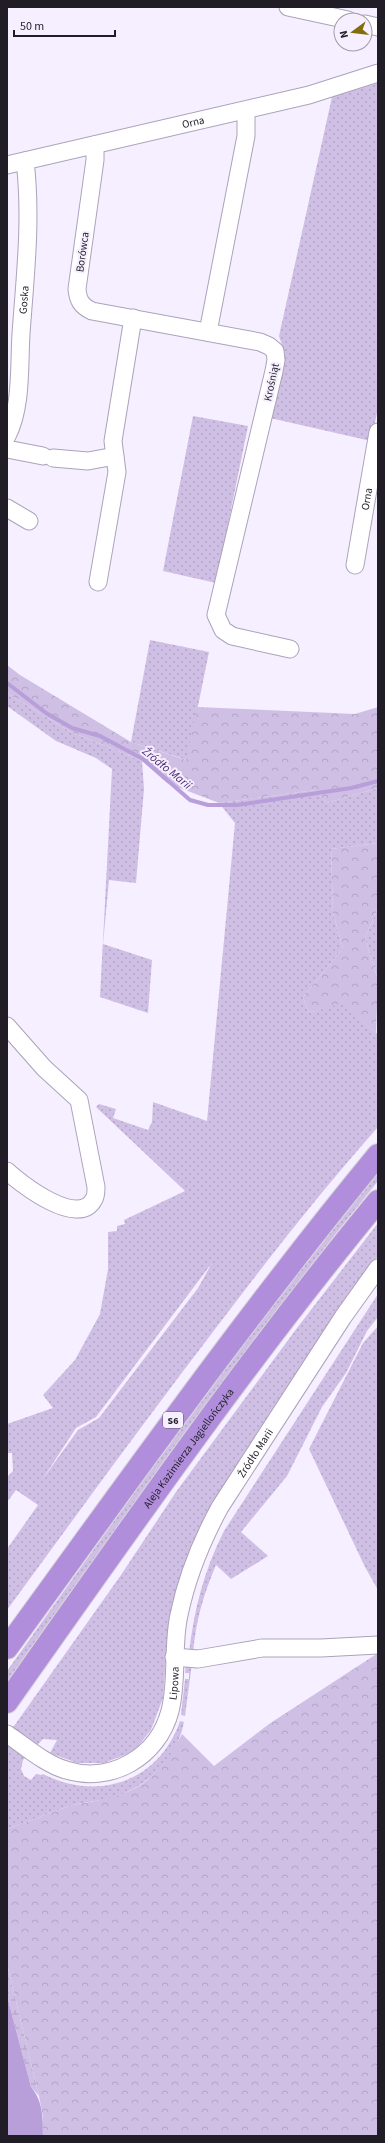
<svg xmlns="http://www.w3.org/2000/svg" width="385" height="2143" viewBox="0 0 385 2143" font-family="'Source Sans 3',sans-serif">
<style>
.grass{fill:url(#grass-dots);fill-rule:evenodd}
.forest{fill:url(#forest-crowns)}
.wetland{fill:url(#wetland-marsh)}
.water{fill:#b89fd9}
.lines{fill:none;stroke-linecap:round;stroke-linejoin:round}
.stream{stroke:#b89fd9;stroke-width:4}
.minor-casing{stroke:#aca2ba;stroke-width:19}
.highway-casing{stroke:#d7d6d8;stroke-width:24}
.minor{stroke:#fff;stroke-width:17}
.highway{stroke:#b18edb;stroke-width:22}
.labels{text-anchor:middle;stroke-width:4;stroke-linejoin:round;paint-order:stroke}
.shield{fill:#f6efff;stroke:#615c68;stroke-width:1}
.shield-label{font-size:10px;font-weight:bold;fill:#211d27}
.street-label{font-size:11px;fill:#211d27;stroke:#f6efff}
.water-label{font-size:12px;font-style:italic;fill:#4e2b71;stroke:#f6efff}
</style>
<defs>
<pattern id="grass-dots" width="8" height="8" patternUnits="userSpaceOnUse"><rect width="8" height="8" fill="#cfbfe5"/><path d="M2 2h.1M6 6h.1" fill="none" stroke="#b1a4c4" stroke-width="1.8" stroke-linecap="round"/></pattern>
<pattern id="forest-crowns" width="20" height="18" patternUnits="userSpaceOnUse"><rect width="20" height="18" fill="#cfbfe5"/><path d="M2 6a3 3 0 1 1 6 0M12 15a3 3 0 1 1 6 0" fill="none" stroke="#b1a4c4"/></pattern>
<pattern id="wetland-marsh" width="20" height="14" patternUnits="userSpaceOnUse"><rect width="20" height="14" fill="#cfbfe5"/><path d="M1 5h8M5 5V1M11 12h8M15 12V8" fill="none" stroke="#b1a4c4"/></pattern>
</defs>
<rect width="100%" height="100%" fill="#f6efff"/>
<path class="grass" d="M 378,83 L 378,408 L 371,441 L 270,418 L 285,354 L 279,336 L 332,97 Z
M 193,416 L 248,426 L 216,583 L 163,571 Z
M 150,640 L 209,652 L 187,760 L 131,742 Z
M 7,693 L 69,731 L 142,761 L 144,789 L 136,883 L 109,880 L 103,944 L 152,960 L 148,1013 L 100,997 L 112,769 L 96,758 L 56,741 L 7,706 Z
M 378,788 L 378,843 L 331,849 L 333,913 L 343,948 L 303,997 L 309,1013 L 343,1002 L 376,1033 L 378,1033 L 378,1127 C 323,1189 272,1254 222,1320 C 149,1415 78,1513 7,1610 L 7,1549 L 38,1505 L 16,1490 L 7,1502 L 7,1477 L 13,1471 L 12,1453 L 7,1453 L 7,1424 L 53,1408 L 43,1395 L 75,1360 L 100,1314 L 108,1269 L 108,1232 L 117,1231 L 117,1226 L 125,1224 L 124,1220 L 185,1191 L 96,1107 L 99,1104 L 116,1109 L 113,1118 L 148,1130 L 152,1122 L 153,1102 L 207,1121 L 235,823 L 219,803 L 315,790 L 327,803 ZM 212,1263 L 198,1288 L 99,1418 L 78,1430 L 42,1480 L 76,1428 L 96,1417 Z
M 378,908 L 378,980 L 365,938 Z
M 378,1172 L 378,1181 C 247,1343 127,1512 7,1682 L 7,1671 C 127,1502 247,1333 378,1172 Z
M 378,1223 L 378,1256 L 222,1491 L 166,1658 L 163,1698 L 151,1730 L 139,1745 L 130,1753 L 104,1763 L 77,1763 L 50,1753 L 57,1740 L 43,1739 L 23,1760 L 21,1769 L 24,1776 L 31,1780 L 36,1774 L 41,1775 L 43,1774 C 98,1802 159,1782 180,1721 L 184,1722 C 177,1759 149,1785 115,1797 C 102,1801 87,1801 73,1805 C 51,1812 29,1821 7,1829 L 7,1736 L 121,1575 L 176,1492 L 297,1328 Z
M 378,1294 L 378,1317 L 367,1331 L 346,1373 L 322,1407 L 287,1476 L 241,1532 L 268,1556 L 231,1579 L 216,1565 C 203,1596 196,1620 193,1653 L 189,1653 C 194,1610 204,1570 224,1531 Z
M 378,1326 L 378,1590 L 365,1567 L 309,1449 L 363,1343 Z
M 192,1663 L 185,1716 L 181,1715 L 185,1679 L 189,1679 L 189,1673 L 185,1673 L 186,1664 Z"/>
<path class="forest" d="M 7,665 L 20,675 L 131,742 L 186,760 L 197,707 L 355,714 L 378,707 L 378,788 L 327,803 L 315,790 L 219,803 L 167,783 L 142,761 L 69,731 L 7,693 Z
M 378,843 L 378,908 L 365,938 L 378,980 L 376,1033 L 343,1003 L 309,1013 L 303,997 L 343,948 L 333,913 L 331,849 Z
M 378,1653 L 378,2136 L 43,2136 L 43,2117 L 39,2096 L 7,1964 L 7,1829 C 29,1821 51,1812 73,1805 C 86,1802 99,1801 112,1797 C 147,1789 167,1764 182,1734 L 214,1766 L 269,1724 Z"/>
<path class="wetland" d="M 7,1964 L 39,2096 L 31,2087 L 7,1996 Z"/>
<path class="water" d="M 7,1996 L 31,2087 C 43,2101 43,2118 43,2136 L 7,2136 Z"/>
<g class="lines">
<path class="stream" d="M 7,683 L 46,713 L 72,728 L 100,736 L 143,759 L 190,800 L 208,805 L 237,805 L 351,788 L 378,781"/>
<g class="minor-casing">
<g id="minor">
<path d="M 288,7 L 348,20"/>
<path d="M 365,24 L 378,27"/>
<path d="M 95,145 L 95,160 L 77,289 C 78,300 81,306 92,311 L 260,342 L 269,346 L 275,351 L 276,360 L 274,371 L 216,615 L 223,630 L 232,636 L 290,649"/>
<path id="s1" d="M 7,165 L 309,95 L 378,73"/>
<path d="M 208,332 L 246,136 L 246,111"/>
<path id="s2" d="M 7,436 C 22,407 19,366 21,334 C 25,277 32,219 25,161"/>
<path d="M 7,449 L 43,456"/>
<path d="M 53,458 L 88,461 L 115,456"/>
<path d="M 7,508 L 29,521"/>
<path id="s3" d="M 355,565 L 378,432"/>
<path d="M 98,582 L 117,472 L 113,441 L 133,318"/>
<path d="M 7,1026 L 44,1068 L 79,1100 L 96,1187 C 96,1190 96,1196 94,1199 C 79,1229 21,1184 7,1171"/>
<path d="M 174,1657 L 198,1659 L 262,1648 L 321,1648 L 378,1645"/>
<path id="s4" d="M 7,1734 C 25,1746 45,1764 66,1770 C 111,1784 158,1757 170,1711 C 178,1680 172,1646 179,1615 C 187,1576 201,1542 220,1507 L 343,1317 L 378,1268"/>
</g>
</g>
<g class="highway-casing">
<g id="highway">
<path d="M 7,1648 C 128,1482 247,1314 378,1155"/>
<path id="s5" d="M 7,1702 C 127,1532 246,1361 378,1201"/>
</g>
</g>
<use href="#minor" class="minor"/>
<use href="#highway" class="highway"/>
</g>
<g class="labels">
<rect class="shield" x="163" y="1412" width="20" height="16" rx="3"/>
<g class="shield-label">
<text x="173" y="1424">S6</text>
</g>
<g class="street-label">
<text dy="4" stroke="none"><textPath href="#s1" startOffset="191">Orna</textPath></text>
<text transform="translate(82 252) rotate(-82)" y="4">Borówca</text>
<text dy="4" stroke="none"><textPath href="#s2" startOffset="138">Goska</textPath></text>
<text transform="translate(271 382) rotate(-78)" y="4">Krośniąt</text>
<text dy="4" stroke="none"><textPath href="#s3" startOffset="67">Orna</textPath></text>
<text dy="4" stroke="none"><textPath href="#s5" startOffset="312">Aleja Kazimierza Jagiellończyka</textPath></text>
<text dy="4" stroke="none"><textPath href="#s4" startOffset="480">Źródło Marii</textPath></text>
<text dy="4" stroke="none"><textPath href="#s4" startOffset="231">Lipowa</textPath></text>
</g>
<g class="water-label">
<text transform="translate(167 768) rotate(39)" y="4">Źródło Marii</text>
</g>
</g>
<rect width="385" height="2143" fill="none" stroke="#211d27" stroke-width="16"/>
<g transform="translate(353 32) rotate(255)"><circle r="19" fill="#f6efff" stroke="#a19ba9"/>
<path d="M0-3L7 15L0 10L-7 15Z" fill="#836d0a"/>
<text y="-6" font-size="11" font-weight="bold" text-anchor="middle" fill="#211d27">N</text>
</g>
<path d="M14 30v6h101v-6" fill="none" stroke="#211d27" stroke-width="2"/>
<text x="20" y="30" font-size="12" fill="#211d27" stroke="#f6efff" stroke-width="3" paint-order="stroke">50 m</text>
</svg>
